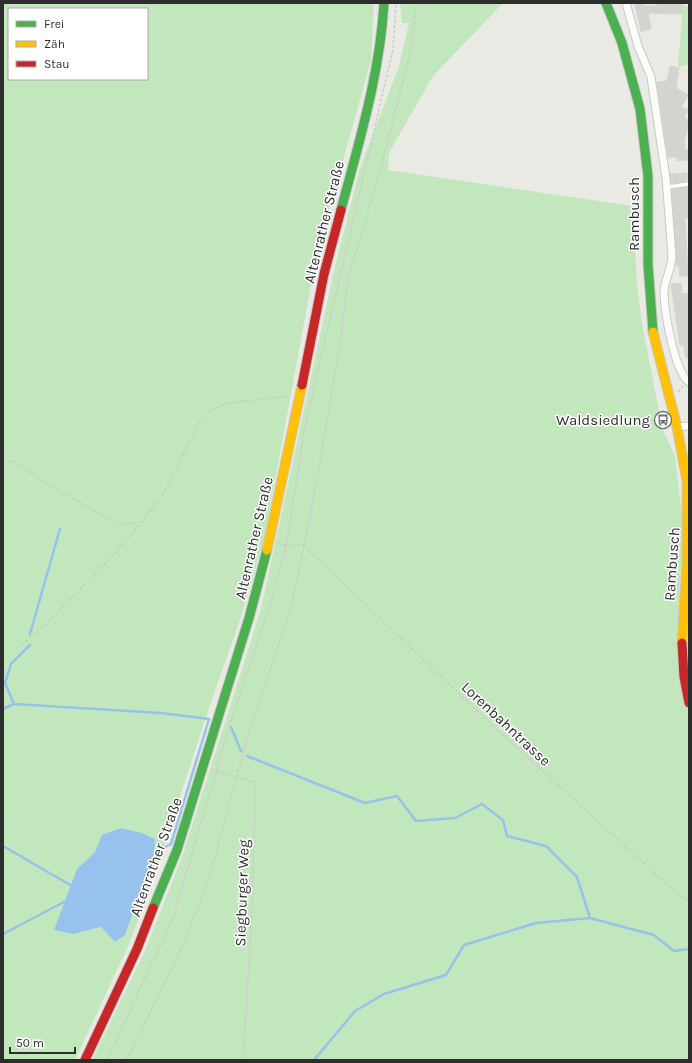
<svg xmlns="http://www.w3.org/2000/svg" width="692" height="1063" viewBox="0 0 692 1063" font-family="Karla,sans-serif">
<style>
.green{fill:#c3e7bc;fill-rule:evenodd}
.water{fill:#96c2ed}
.lines{fill:none;stroke-linecap:round;stroke-linejoin:round}
.stream{stroke:#96c2ed;stroke-width:2.5}
.building{fill:#d3d3cf;stroke:#d5d5d0}
.lane-casing{stroke:#c8c8c8;stroke-width:5.5}
.street-casing{stroke:#c8c8c8;stroke-width:9}
.fast-casing{stroke:#c8c8c8;stroke-width:11}
.slow-casing{stroke:#c8c8c8;stroke-width:11}
.jam-casing{stroke:#c8c8c8;stroke-width:11}
.path{stroke:#cacac9;stroke-width:1.5;stroke-dasharray:3 2;stroke-linecap:butt}
.lane{stroke:#fcfcfb;stroke-width:3.5}
.street{stroke:#fcfcfb;stroke-width:7}
.fast{stroke:#4caf50;stroke-width:9}
.slow{stroke:#ffc107;stroke-width:9}
.jam{stroke:#c62828;stroke-width:9}
.labels{text-anchor:middle;stroke-width:3;stroke-linejoin:round;paint-order:stroke}
.street-label{font-size:15px;fill:#2d2d2d;stroke:#fff}
.poi-label{font-size:15px;fill:#2d2d2d;stroke:#fff;text-anchor:end}
</style>
<rect width="100%" height="100%" fill="#eaeae4"/>
<path class="green" d="M 3,3 L 374,3 L 371,60 L 316,258 L 264,540 L 240,620 L 210,705 L 150,888 L 130,942 L 75,1060 L 3,1060 ZM 9,9 L 147,9 L 147,79 L 9,79 ZM 95,852 L 154,853 L 125,935 L 115,942 L 101,927 L 74,934 L 77,869 Z
M 400,3 L 503,3 L 433,76 L 389,153 L 388,170 L 633,206 L 637,285 L 642,323 L 662,428 L 675,456 L 683,525 L 677,645 L 679,681 L 689,682 L 689,1060 L 92,1060 L 144,953 L 181,860 L 261,609 L 333,275 L 360,168 L 399,66 L 409,23 L 402,23 Z
M 683,5 L 689,7 L 689,64 L 678,67 Z"/>
<path class="water" d="M 121,828 L 142,833 L 155,839 L 154,853 L 125,935 L 115,942 L 101,927 L 74,934 L 54,930 L 77,869 L 95,852 L 102,835 Z"/>
<g class="lines">
<path class="stream" d="M 30,634 L 60,529
M 14,704 L 5,683 L 11,664 L 30,645
M 3,709 L 14,704 L 161,713 L 209,719 L 171,844 L 152,854
M 231,727 L 241,751
M 247,756 L 365,803 L 397,796 L 416,821 L 455,818 L 482,804 L 503,820 L 507,836 L 546,846 L 577,877 L 590,918
M 3,846 L 72,886
M 3,934 L 66,901
M 314,1060 L 355,1011 L 384,994 L 446,975 L 464,945 L 536,923 L 590,918 L 654,935 L 674,951 L 689,949"/>
</g>
<path class="building" d="M 644,3 L 644,6 L 657,6 L 657,3 L 682,3 L 682,14 L 648,13 L 651,29 L 641,32 L 635,4 Z
M 670,66 L 679,68 L 676,88 L 688,95 L 681,107 L 688,110 L 684,117 L 689,120 L 689,122 L 684,142 L 685,150 L 688,150 L 689,160 L 677,161 L 677,157 L 670,158 L 668,156 L 657,82 L 667,81 Z
M 687,173 L 687,181 L 671,183 L 670,174 Z
M 688,187 L 689,218 L 685,218 L 688,276 L 680,276 L 679,266 L 676,266 L 672,190 Z
M 681,283 L 682,294 L 689,293 L 689,358 L 686,358 L 683,345 L 680,345 L 671,284 Z"/>
<g class="lines">
<g class="lane-casing">
<path id="lane" d="M 667,187 L 689,184"/>
</g>
<g class="street-casing">
<path id="street" d="M 626,3 L 638,46 L 651,77 L 666,178 L 672,255 C 672,268 665,279 664,291 C 664,310 674,371 689,382
M 677,427 L 689,426"/>
</g>
<g class="fast-casing">
<path id="fast" d="M 606,3 L 622,43 L 640,109 L 648,176 L 648,264 L 653,332
M 341,210 C 359,142 380,74 384,3
M 153,908 L 177,850 L 249,618 L 267,550"/>
</g>
<g class="slow-casing">
<path id="slow" d="M 653,332 L 677,427 L 687,481 L 687,562 L 682,643
M 267,550 L 302,385"/>
</g>
<g class="jam-casing">
<path id="jam" d="M 302,385 L 324,274 L 341,210
M 682,643 L 684,677 L 689,703
M 85,1060 L 137,949 L 153,908"/>
</g>
<path class="path" d="M 678,392 L 683,386
M 3,463 L 15,461 L 41,480 L 119,525 L 140,522
M 278,543 L 286,546 L 303,545 L 493,726 L 680,896 L 689,901
M 18,648 L 50,620 L 117,551 L 162,497 L 200,421 L 210,411 L 228,403 L 290,396
M 211,770 L 256,782 L 251,931 L 243,1060
M 107,1060 L 173,918 L 234,711 L 271,601 L 286,546 L 305,427 L 393,49 L 396,3
M 127,1060 L 184,943 L 210,876 L 247,738 L 291,608 L 312,507 L 340,344 L 348,279 L 377,182 L 411,50 L 416,3"/>
<use href="#lane" class="lane"/>
<use href="#street" class="street"/>
<use href="#fast" class="fast"/>
<use href="#slow" class="slow"/>
<use href="#jam" class="jam"/>
</g>
<defs>
<g id="bus-ring" transform="scale(0.9)"><circle r="9.5" fill="#fff" stroke="#6f6f6d" stroke-width="1.5"/><path d="M-5-6H5V4H4V6H2V4H-2V6H-4V4H-5ZM-3.5-4V0h7V-4ZM-3.5 1.2v1.5H-2V1.2ZM2 1.2v1.5H3.5V1.2Z" fill="#6f6f6d"/></g>
</defs>
<g fill-rule="evenodd">
<use href="#bus-ring" x="663" y="420"/>
</g>
<g class="labels">
<g class="street-label">
<text transform="translate(634 214) rotate(-90)" y="5">Rambusch</text>
<text transform="translate(324 222) rotate(-76)" y="5">Altenrather Straße</text>
<text transform="translate(254 538) rotate(-77)" y="5">Altenrather Straße</text>
<text transform="translate(672 564) rotate(-86)" y="5">Rambusch</text>
<text transform="translate(506 724) rotate(43)" y="5">Lorenbahntrasse</text>
<text transform="translate(156 857) rotate(-70)" y="5">Altenrather Straße</text>
<text transform="translate(242 893) rotate(-88)" y="5">Siegburger Weg</text>
</g>
<g class="poi-label">
<text x="650" y="425">Waldsiedlung</text>
</g>
</g>
<rect width="692" height="1063" fill="none" stroke="#2d2d2d" stroke-width="8"/>
<rect x="8" y="8" width="140" height="72" fill="#ffffff" stroke="#ababab"/>
<rect x="16" y="21" width="20" height="6" fill="#4caf50" stroke="#ababab"/>
<text x="44" y="28" font-size="12" fill="#2d2d2d">Frei</text>
<rect x="16" y="41" width="20" height="6" fill="#ffc107" stroke="#ababab"/>
<text x="44" y="48" font-size="12" fill="#2d2d2d">Zäh</text>
<rect x="16" y="61" width="20" height="6" fill="#c62828" stroke="#ababab"/>
<text x="44" y="68" font-size="12" fill="#2d2d2d">Stau</text>
<path d="M10 1047v6h65v-6" fill="none" stroke="#2d2d2d" stroke-width="2"/>
<text x="16" y="1047" font-size="12" fill="#2d2d2d" stroke="#ffffff" stroke-width="3" paint-order="stroke">50 m</text>
</svg>
